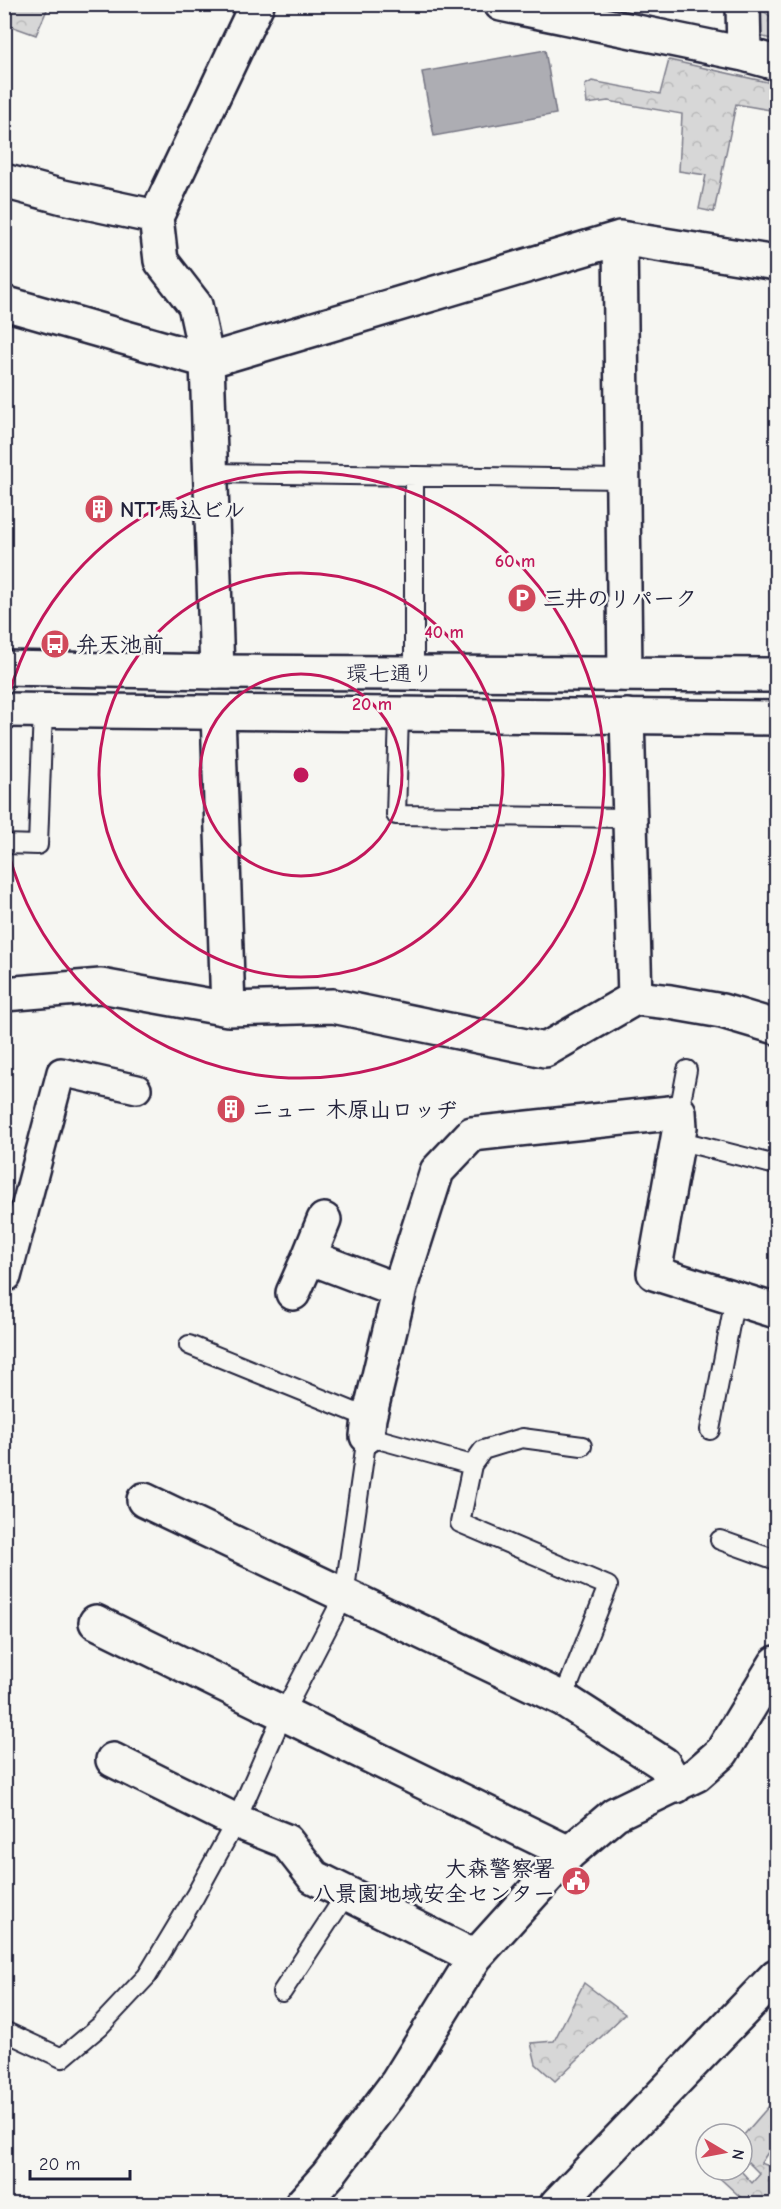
<svg xmlns="http://www.w3.org/2000/svg" width="781" height="2209" viewBox="0 0 781 2209" font-family="'Comic Neue','Klee One',sans-serif">
<style>
.forest{fill:url(#forest-crowns);stroke:#7c7c89;stroke-width:1.5}
.water{fill:#adadb3;stroke:#757583;stroke-width:1.5}
.lines{fill:none;stroke-linecap:round;stroke-linejoin:round}
.service-casing{stroke:#22223b;stroke-width:22}
.pedestrian-casing{stroke:#22223b;stroke-width:32}
.minor-casing{stroke:#22223b;stroke-width:38}
.primary-casing{stroke:#22223b;stroke-width:38}
.service{stroke:#f6f6f2;stroke-width:18}
.pedestrian{stroke:#f6f6f2;stroke-width:27}
.minor{stroke:#f6f6f2;stroke-width:33}
.primary{stroke:#f6f6f2;stroke-width:33}
.ring{fill:none;stroke:#c2185b;stroke-width:3}
.labels{text-anchor:middle;stroke-width:5;stroke-linejoin:round;paint-order:stroke}
.poi-label{font-size:22px;font-weight:bold;fill:#22223b;stroke:#f6f6f2;text-anchor:start}
.street-label{font-size:22px;fill:#22223b;stroke:#f6f6f2}
.centre{fill:#c2185b;stroke:#f6f6f2;stroke-width:3}
.ring-label{font-size:18px;text-anchor:middle;font-weight:bold;fill:#c2185b;stroke:#f6f6f2;stroke-width:5;stroke-linejoin:round;paint-order:stroke}
</style>
<defs>
<pattern id="forest-crowns" width="20" height="18" patternUnits="userSpaceOnUse" patternTransform="scale(1.5)"><rect width="20" height="18" fill="#d7d7d7"/><path d="M2 6a3 3 0 1 1 6 0M12 15a3 3 0 1 1 6 0" fill="none" stroke="#b8b8b9"/></pattern>
</defs>
<rect width="100%" height="100%" fill="#f6f6f2"/>
<filter id="ink" filterUnits="userSpaceOnUse"><feTurbulence type="fractalNoise" baseFrequency=".0167" numOctaves="2"/><feDisplacementMap in="SourceGraphic" scale="12" xChannelSelector="R" yChannelSelector="G"/><feConvolveMatrix kernelMatrix="1 2 1 2 8 2 1 2 1" color-interpolation-filters="sRGB"/></filter>
<g filter="url(#ink)">
<path class="forest" d="M 4,5 L 5,4 L 49,5 L 36,35 L 5,24 Z
M 761,9 L 776,21 L 776,40 L 759,36 Z
M 669,60 L 776,84 L 776,111 L 736,104 L 714,212 L 699,209 L 706,175 L 679,171 L 682,114 L 608,101 L 587,104 L 585,85 L 592,81 L 660,94 Z
M 584,1983 L 625,2014 L 555,2081 L 536,2064 L 531,2043 L 554,2041 Z
M 776,2098 L 776,2140 L 761,2163 L 776,2169 L 776,2204 L 748,2204 L 712,2171 L 740,2170 L 752,2183 L 760,2174 L 748,2162 L 742,2168 L 742,2137 Z"/>
<path class="water" d="M 545,50 L 556,114 L 434,136 L 422,72 Z"/>
<g class="lines">
<g class="service-casing">
<path id="service" d="M 211,473 L 622,479
M 414,476 L 414,673
M 399,715 L 396,815 L 628,818
M 4,844 L 38,845 L 43,710
M 679,1112 L 687,1070
M 677,1140 L 776,1165
M 189,1345 L 369,1418
M 710,1430 L 735,1298
M 472,1465 L 483,1450 L 522,1438 L 582,1446
M 720,1540 L 776,1560
M 282,1992 L 347,1893
M 4,2031 L 62,2058 L 100,2026 L 147,1976 L 195,1896 L 236,1821 L 283,1714 L 344,1596 L 367,1436 L 472,1465 L 460,1523 L 608,1586 L 563,1699"/>
</g>
<g class="pedestrian-casing">
<path id="pedestrian" d="M 4,1277 L 7,1277 L 61,1072 L 137,1089"/>
</g>
<g class="minor-casing">
<path id="minor" d="M 501,4 L 744,54 L 776,63
M 743,4 L 744,54
M 4,181 L 63,197 L 156,217 L 257,4
M 156,217 L 161,261 L 195,305 L 207,361 L 217,672
M 620,238 L 625,674
M 4,303 L 207,361 L 620,238 L 776,263
M 218,713 L 228,1009
M 627,716 L 635,998
M 4,994 L 101,986 L 228,1009 L 333,1006 L 545,1050 L 635,998 L 670,1002 L 722,1011 L 776,1027
M 324,1220 L 309,1257 L 399,1291
M 293,1293 L 309,1257
M 367,1436 L 369,1418 L 401,1284 L 437,1171 L 472,1134 L 679,1112 L 680,1127 L 654,1273 L 776,1311
M 144,1500 L 563,1699 L 664,1764 L 676,1786
M 96,1622 L 569,1853
M 113,1760 L 236,1821 L 286,1841 L 314,1877 L 475,1957
M 302,2204 L 328,2175 L 397,2083 L 475,1957 L 569,1853 L 615,1814 L 696,1775 L 722,1752 L 776,1663
M 557,2204 L 776,1976"/>
</g>
<g class="primary-casing">
<path id="primary" d="M 4,668 L 217,672 L 776,675
M 4,710 L 776,718"/>
</g>
<use href="#service" class="service"/>
<use href="#pedestrian" class="pedestrian"/>
<use href="#minor" class="minor"/>
<use href="#primary" class="primary"/>
</g>
</g>
<g class="ring">
<circle cx="301" cy="775" r="101"/>
<circle cx="301" cy="775" r="202"/>
<path d="M5 712A303 303 0 1 1 5 838"/>
</g>
<defs>
<g id="building-disc" transform="scale(1.5)"><circle r="9.5" fill="#d1495b" stroke="#f6f6f2"/><path d="M-4-6H4V6H1V3H-1V6H-4ZM-2.5-4.3h1.7v1.8h-1.7ZM.8-4.3h1.7v1.8H.8ZM-2.5-1h1.7V.8h-1.7ZM.8-1h1.7V.8H.8Z" fill="#fff"/></g>
<g id="parking-disc" transform="scale(1.5)"><circle r="9.5" fill="#d1495b" stroke="#f6f6f2"/><path d="M-3.5-5.5H1a3.5 3.5 0 0 1 0 7H-1V5.5H-3.5ZM-1-3.4V-.6H.8a1.4 1.4 0 0 0 0-2.8Z" fill="#fff"/></g>
<g id="bus-disc" transform="scale(1.5)"><circle r="9.5" fill="#d1495b" stroke="#f6f6f2"/><path d="M-5-6H5V4H4V6H2V4H-2V6H-4V4H-5ZM-3.5-4V0h7V-4ZM-3.5 1.2v1.5H-2V1.2ZM2 1.2v1.5H3.5V1.2Z" fill="#fff"/></g>
<g id="civic-disc" transform="scale(1.5)"><circle r="9.5" fill="#d1495b" stroke="#f6f6f2"/><path d="M-.6-6.5H3V-4.5H.6V-3L4-1V1h2V6H-6V1h2V-1L-.6-3ZM-1.2 2.5V6h2.4V2.5Z" fill="#fff"/></g>
</defs>
<g fill-rule="evenodd">
<use href="#building-disc" x="99" y="509"/>
<use href="#parking-disc" x="522" y="598"/>
<use href="#bus-disc" x="55" y="644"/>
<use href="#building-disc" x="231" y="1109"/>
<use href="#civic-disc" x="576" y="1881"/>
</g>
<g class="labels">
<g class="poi-label">
<text x="120" y="517">NTT馬込ビル</text>
<text x="543" y="606">三井のリパーク</text>
<text x="76" y="652">弁天池前</text>
<text x="252" y="1117">ニュー 木原山ロッヂ</text>
<text x="555" y="1876" text-anchor="end">大森警察署<tspan x="555" dy="25">八景園地域安全センター</tspan></text>
</g>
<g class="street-label">
<text x="390" y="681">環七通り</text>
</g>
</g>
<circle cx="301" cy="775" r="9" class="centre"/>
<g class="ring-label">
<text x="515" y="567">60 m</text>
<text x="444" y="638">40 m</text>
<text x="372" y="710">20 m</text>
</g>
<rect width="781" height="2209" fill="none" stroke="#f6f6f2" stroke-width="24"/>
<rect x="12" y="12" width="757" height="2185" fill="none" stroke="#22223b" stroke-width="2" filter="url(#ink)"/>
<g transform="translate(724 2152) rotate(100)"><circle r="28" fill="#f6f6f2" stroke="#a1a1a9" stroke-width="1.5"/>
<path d="M0-4.5L10 22L0 15L-10 22Z" fill="#d1495b"/>
<text y="-9" font-size="16" font-weight="bold" text-anchor="middle" fill="#22223b">N</text>
</g>
<path d="M30 2170v9h100v-9" fill="none" stroke="#22223b" stroke-width="3"/>
<text x="39" y="2170" font-size="18" fill="#22223b" stroke="#f6f6f2" stroke-width="4.5" paint-order="stroke">20 m</text>
</svg>
